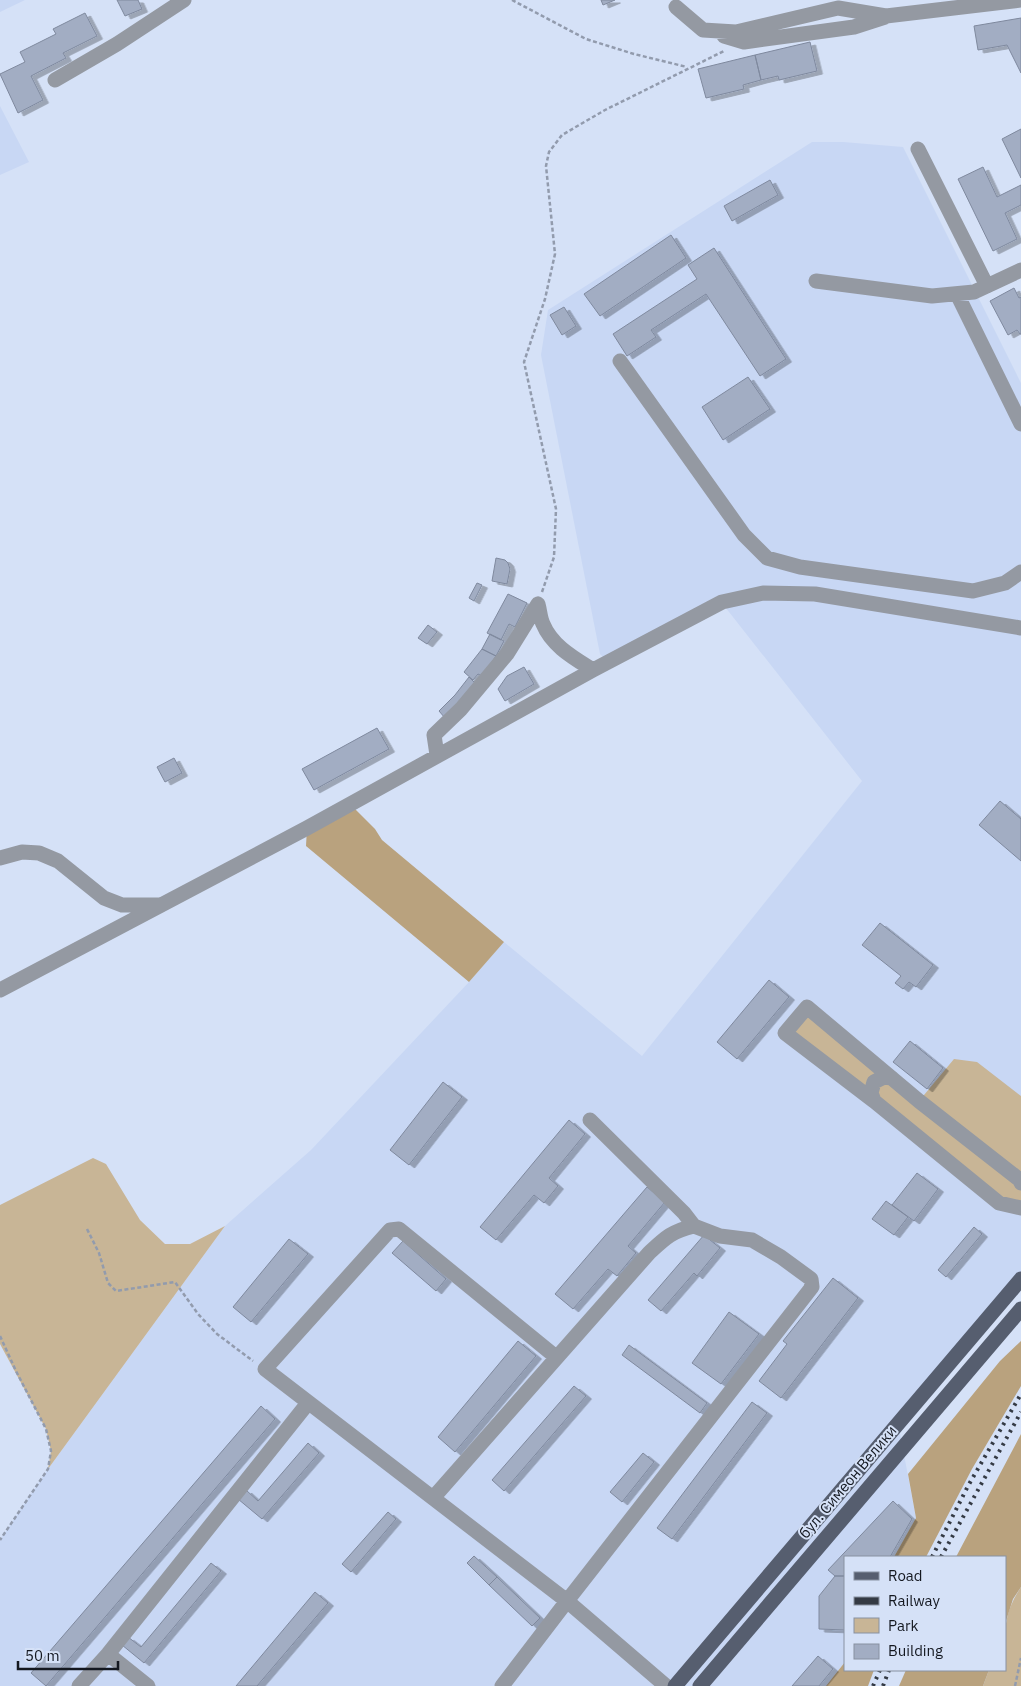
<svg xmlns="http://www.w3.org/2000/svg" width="1021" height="1686" viewBox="0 0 1021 1686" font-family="'IBM Plex Sans',sans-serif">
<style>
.built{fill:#c8d7f4}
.green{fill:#c8b596}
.forest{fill:#b9a27e}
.building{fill:#a2adc3;stroke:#7f899e;filter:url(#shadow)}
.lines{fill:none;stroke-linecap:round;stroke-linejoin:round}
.path{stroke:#929bad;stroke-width:2.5;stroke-dasharray:4 2.5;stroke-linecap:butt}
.minor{stroke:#9499a2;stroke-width:15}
.major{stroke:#565e6f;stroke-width:15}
.rail{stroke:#343a44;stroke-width:4;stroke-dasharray:2.5 5;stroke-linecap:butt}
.labels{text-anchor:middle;stroke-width:4;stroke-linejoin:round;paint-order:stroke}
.street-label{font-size:15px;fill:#141820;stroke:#d5e1f7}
</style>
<defs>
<filter id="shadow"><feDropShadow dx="5.5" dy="3" stdDeviation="0" flood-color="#0004"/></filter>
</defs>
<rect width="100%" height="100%" fill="#d5e1f7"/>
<path class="built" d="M 0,0 L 25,0 L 0,12 Z
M 0,106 L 29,162 L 0,175 Z
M 812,142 L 843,142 L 903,147 L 1021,383 L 1021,1279 L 898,1423 L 916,1518 L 894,1557 L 845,1557 L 845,1662 L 826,1686 L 0,1686 L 0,1540 L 48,1469 L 225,1226 L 311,1150 L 469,982 L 504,942 L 642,1056 L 862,781 L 722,603 L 608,662 L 600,654 L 541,355 L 548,310 Z"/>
<path class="green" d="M 807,1007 L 919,1101 L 954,1059 L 977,1062 L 1021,1096 L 1021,1208 L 999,1203 L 785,1033 Z
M 93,1158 L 106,1164 L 140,1220 L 165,1244 L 190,1244 L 225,1226 L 48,1469 L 51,1451 L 46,1429 L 0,1344 L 0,1205 Z
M 1021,1587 L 1021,1686 L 983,1686 L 989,1670 L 1005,1670 C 1005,1636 1001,1617 1021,1587 Z"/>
<path class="forest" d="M 350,804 L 375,829 L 382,840 L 504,942 L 469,982 L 306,846 L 307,828 Z
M 1021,1341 L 1021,1386 L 972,1469 L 926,1557 L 894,1557 L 916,1518 L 908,1474 L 1000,1361 Z
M 1021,1434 L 1021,1587 L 1013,1599 L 1005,1624 L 1005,1557 L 956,1557 Z
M 845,1662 L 845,1670 L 874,1670 L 868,1686 L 826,1686 Z
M 906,1670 L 989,1670 L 983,1686 L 899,1686 Z"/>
<path class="building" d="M 117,0 L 138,0 L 142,9 L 125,16 Z
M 601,0 L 615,0 L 603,5 Z
M 85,13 L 97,36 L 63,53 L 66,58 L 31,76 L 43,100 L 18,113 L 0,74 L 25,62 L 20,52 L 56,34 L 53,29 Z
M 1021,18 L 1021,73 L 1007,45 L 978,50 L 974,26 Z
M 810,42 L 817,71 L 779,80 L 778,76 L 761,80 L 755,55 Z
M 755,55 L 761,80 L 743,85 L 744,89 L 706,98 L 698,69 Z
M 1021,129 L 1021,178 L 1002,139 Z
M 983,167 L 997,197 L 1021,185 L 1021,205 L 1005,213 L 1017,239 L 993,251 L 958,179 Z
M 770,180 L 778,195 L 732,221 L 724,206 Z
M 671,235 L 686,258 L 600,316 L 584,294 Z
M 714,248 L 786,359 L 760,376 L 706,294 L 651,330 L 656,337 L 627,356 L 613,334 L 697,279 L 688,265 Z
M 1014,288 L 1019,298 L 1021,297 L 1021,334 L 1020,334 L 1017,330 L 1008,335 L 990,301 Z
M 564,307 L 576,326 L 562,335 L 550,315 Z
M 748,377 L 770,409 L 723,440 L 702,407 Z
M 496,558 L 505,560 L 508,563 L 510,569 L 507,584 L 492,581 Z
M 477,583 L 482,585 L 474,601 L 469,598 Z
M 508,594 L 527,603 L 515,627 L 509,624 L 501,640 L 487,633 Z
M 428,625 L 437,632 L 427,644 L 418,638 Z
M 490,634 L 504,641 L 496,656 L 482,649 Z
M 482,649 L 496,656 L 482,676 L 478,674 L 473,680 L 464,672 Z
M 524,667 L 534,684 L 505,701 L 498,689 L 507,676 Z
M 469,677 L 476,684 L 445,718 L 439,711 L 455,695 Z
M 377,728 L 389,749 L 314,790 L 302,769 Z
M 174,758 L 182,773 L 165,782 L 157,767 Z
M 1000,801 L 1021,819 L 1021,861 L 979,825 Z
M 880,923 L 933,965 L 916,987 L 909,982 L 903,989 L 895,983 L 901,976 L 862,945 Z
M 769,980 L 789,997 L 737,1059 L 717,1042 Z
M 910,1041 L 943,1068 L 927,1089 L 893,1062 Z
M 443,1082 L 462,1097 L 409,1165 L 390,1150 Z
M 569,1120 L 585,1134 L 549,1178 L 558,1186 L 544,1203 L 534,1195 L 496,1240 L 480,1227 Z
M 917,1173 L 938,1189 L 914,1221 L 892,1205 Z
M 647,1187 L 665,1202 L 628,1246 L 636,1253 L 617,1276 L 608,1269 L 573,1309 L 555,1294 Z
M 886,1201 L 908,1217 L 894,1235 L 872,1219 Z
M 974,1227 L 982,1234 L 946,1277 L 938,1270 Z
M 704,1235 L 720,1248 L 697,1276 L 694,1273 L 661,1311 L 648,1300 Z
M 289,1239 L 308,1254 L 251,1322 L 233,1307 Z
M 403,1241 L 446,1279 L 436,1291 L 392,1253 Z
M 833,1278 L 858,1298 L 781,1398 L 759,1381 L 787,1344 L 783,1341 Z
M 729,1312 L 759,1334 L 721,1384 L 692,1363 Z
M 518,1341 L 536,1356 L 455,1452 L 438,1437 Z
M 629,1345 L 707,1403 L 700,1413 L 622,1355 Z
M 574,1386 L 586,1396 L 504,1491 L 492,1480 Z
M 752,1402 L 767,1413 L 672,1539 L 657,1528 Z
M 261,1406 L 275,1419 L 46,1686 L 31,1673 Z
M 308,1443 L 319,1453 L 262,1519 L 238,1499 L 246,1490 L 258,1501 Z
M 643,1453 L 654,1462 L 622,1502 L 610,1492 Z
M 893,1501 L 912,1519 L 890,1557 L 845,1557 L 845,1576 L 835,1576 L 828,1570 Z
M 388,1512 L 396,1519 L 351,1572 L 342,1564 Z
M 474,1556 L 497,1577 L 489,1585 L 467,1563 Z
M 211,1563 L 221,1571 L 144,1663 L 122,1645 L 128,1637 L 141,1647 Z
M 835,1576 L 845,1576 L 845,1630 L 819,1629 L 819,1596 Z
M 497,1577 L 540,1618 L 532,1626 L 489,1585 Z
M 315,1592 L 328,1603 L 257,1686 L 236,1686 Z
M 818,1656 L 833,1669 L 819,1686 L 792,1686 Z"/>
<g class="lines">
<path class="path" d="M 512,0 L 586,39 L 634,54 L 687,67
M 542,592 L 554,557 L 556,509 L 524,362 L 545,299 L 555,254 L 546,166 L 549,152 L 562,135 L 605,110 L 724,51
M 87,1229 L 99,1253 L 108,1283 L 116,1291 L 175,1282 L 198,1314 L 217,1334 L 253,1361
M 0,1336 L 16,1371 L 46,1429 L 51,1451 L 48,1469 L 0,1540
M 1015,1686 L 1021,1658"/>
<path class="minor" d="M 676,7 L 703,30 L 736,32 L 838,8 L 886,16 L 1021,0
M 724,36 L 744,42 L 854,27 L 885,17
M 55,80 L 117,44 L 184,0
M 918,149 L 987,286
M 816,281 L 932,296 L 974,292 L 1021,270
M 957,294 L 1021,424
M 620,361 L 744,535 L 767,558 L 800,567 L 973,591 L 1005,583 L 1021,572
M 538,604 C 540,611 540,618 543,624 C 552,646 574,658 593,670
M 437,755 L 434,735 L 461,709 L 507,654 L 538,604
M 0,858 L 22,852 L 39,853 L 58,861 L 104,898 L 122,905 L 159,905
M 0,990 L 307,828 L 593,670 L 722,602 L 763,593 L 815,594 L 1021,628
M 874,1101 L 871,1093 L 874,1082 L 884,1077 L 892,1078
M 1021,1183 L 1020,1180 L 919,1101 L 807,1007 L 785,1033 L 874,1101 L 999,1203 L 1021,1208
M 556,1357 L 399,1229 L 390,1230 L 265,1369 L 567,1601 L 812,1287 L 811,1279 L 781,1257 L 752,1240 L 720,1236 L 694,1226 L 684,1213 L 590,1120
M 433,1498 L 649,1253 C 665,1238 672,1231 694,1226
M 108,1654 L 148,1686
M 79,1686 L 108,1654 L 308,1403
M 502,1686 L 567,1601 L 666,1686"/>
<path class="major" d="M 675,1686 L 1021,1279
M 700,1686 L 1021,1309"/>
<path class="rail" d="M 932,1557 L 968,1486 L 1021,1394
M 941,1557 L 1021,1412
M 873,1686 L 880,1670
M 883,1686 L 889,1670"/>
</g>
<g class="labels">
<g class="street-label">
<text transform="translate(848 1482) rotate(-50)" y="5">бул. Симеон Велики</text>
</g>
</g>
<rect x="844" y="1556" width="162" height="115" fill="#d5e1f7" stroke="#8891a1"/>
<rect x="854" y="1572" width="25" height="8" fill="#565e6f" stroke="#8891a1"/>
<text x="888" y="1581" font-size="15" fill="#141820">Road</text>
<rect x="854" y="1597" width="25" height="8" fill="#343a44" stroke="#8891a1"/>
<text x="888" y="1606" font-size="15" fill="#141820">Railway</text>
<rect x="854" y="1618" width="25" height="15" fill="#c8b596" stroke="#8891a1"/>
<text x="888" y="1631" font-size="15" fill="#141820">Park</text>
<rect x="854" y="1644" width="25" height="15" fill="#a2adc3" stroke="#8891a1"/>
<text x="888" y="1656" font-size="15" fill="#141820">Building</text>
<path d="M18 1661v8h100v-8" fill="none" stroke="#141820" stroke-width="2.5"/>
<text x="25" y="1661" font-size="15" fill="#141820" stroke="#d5e1f7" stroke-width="4" paint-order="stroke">50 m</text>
</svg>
